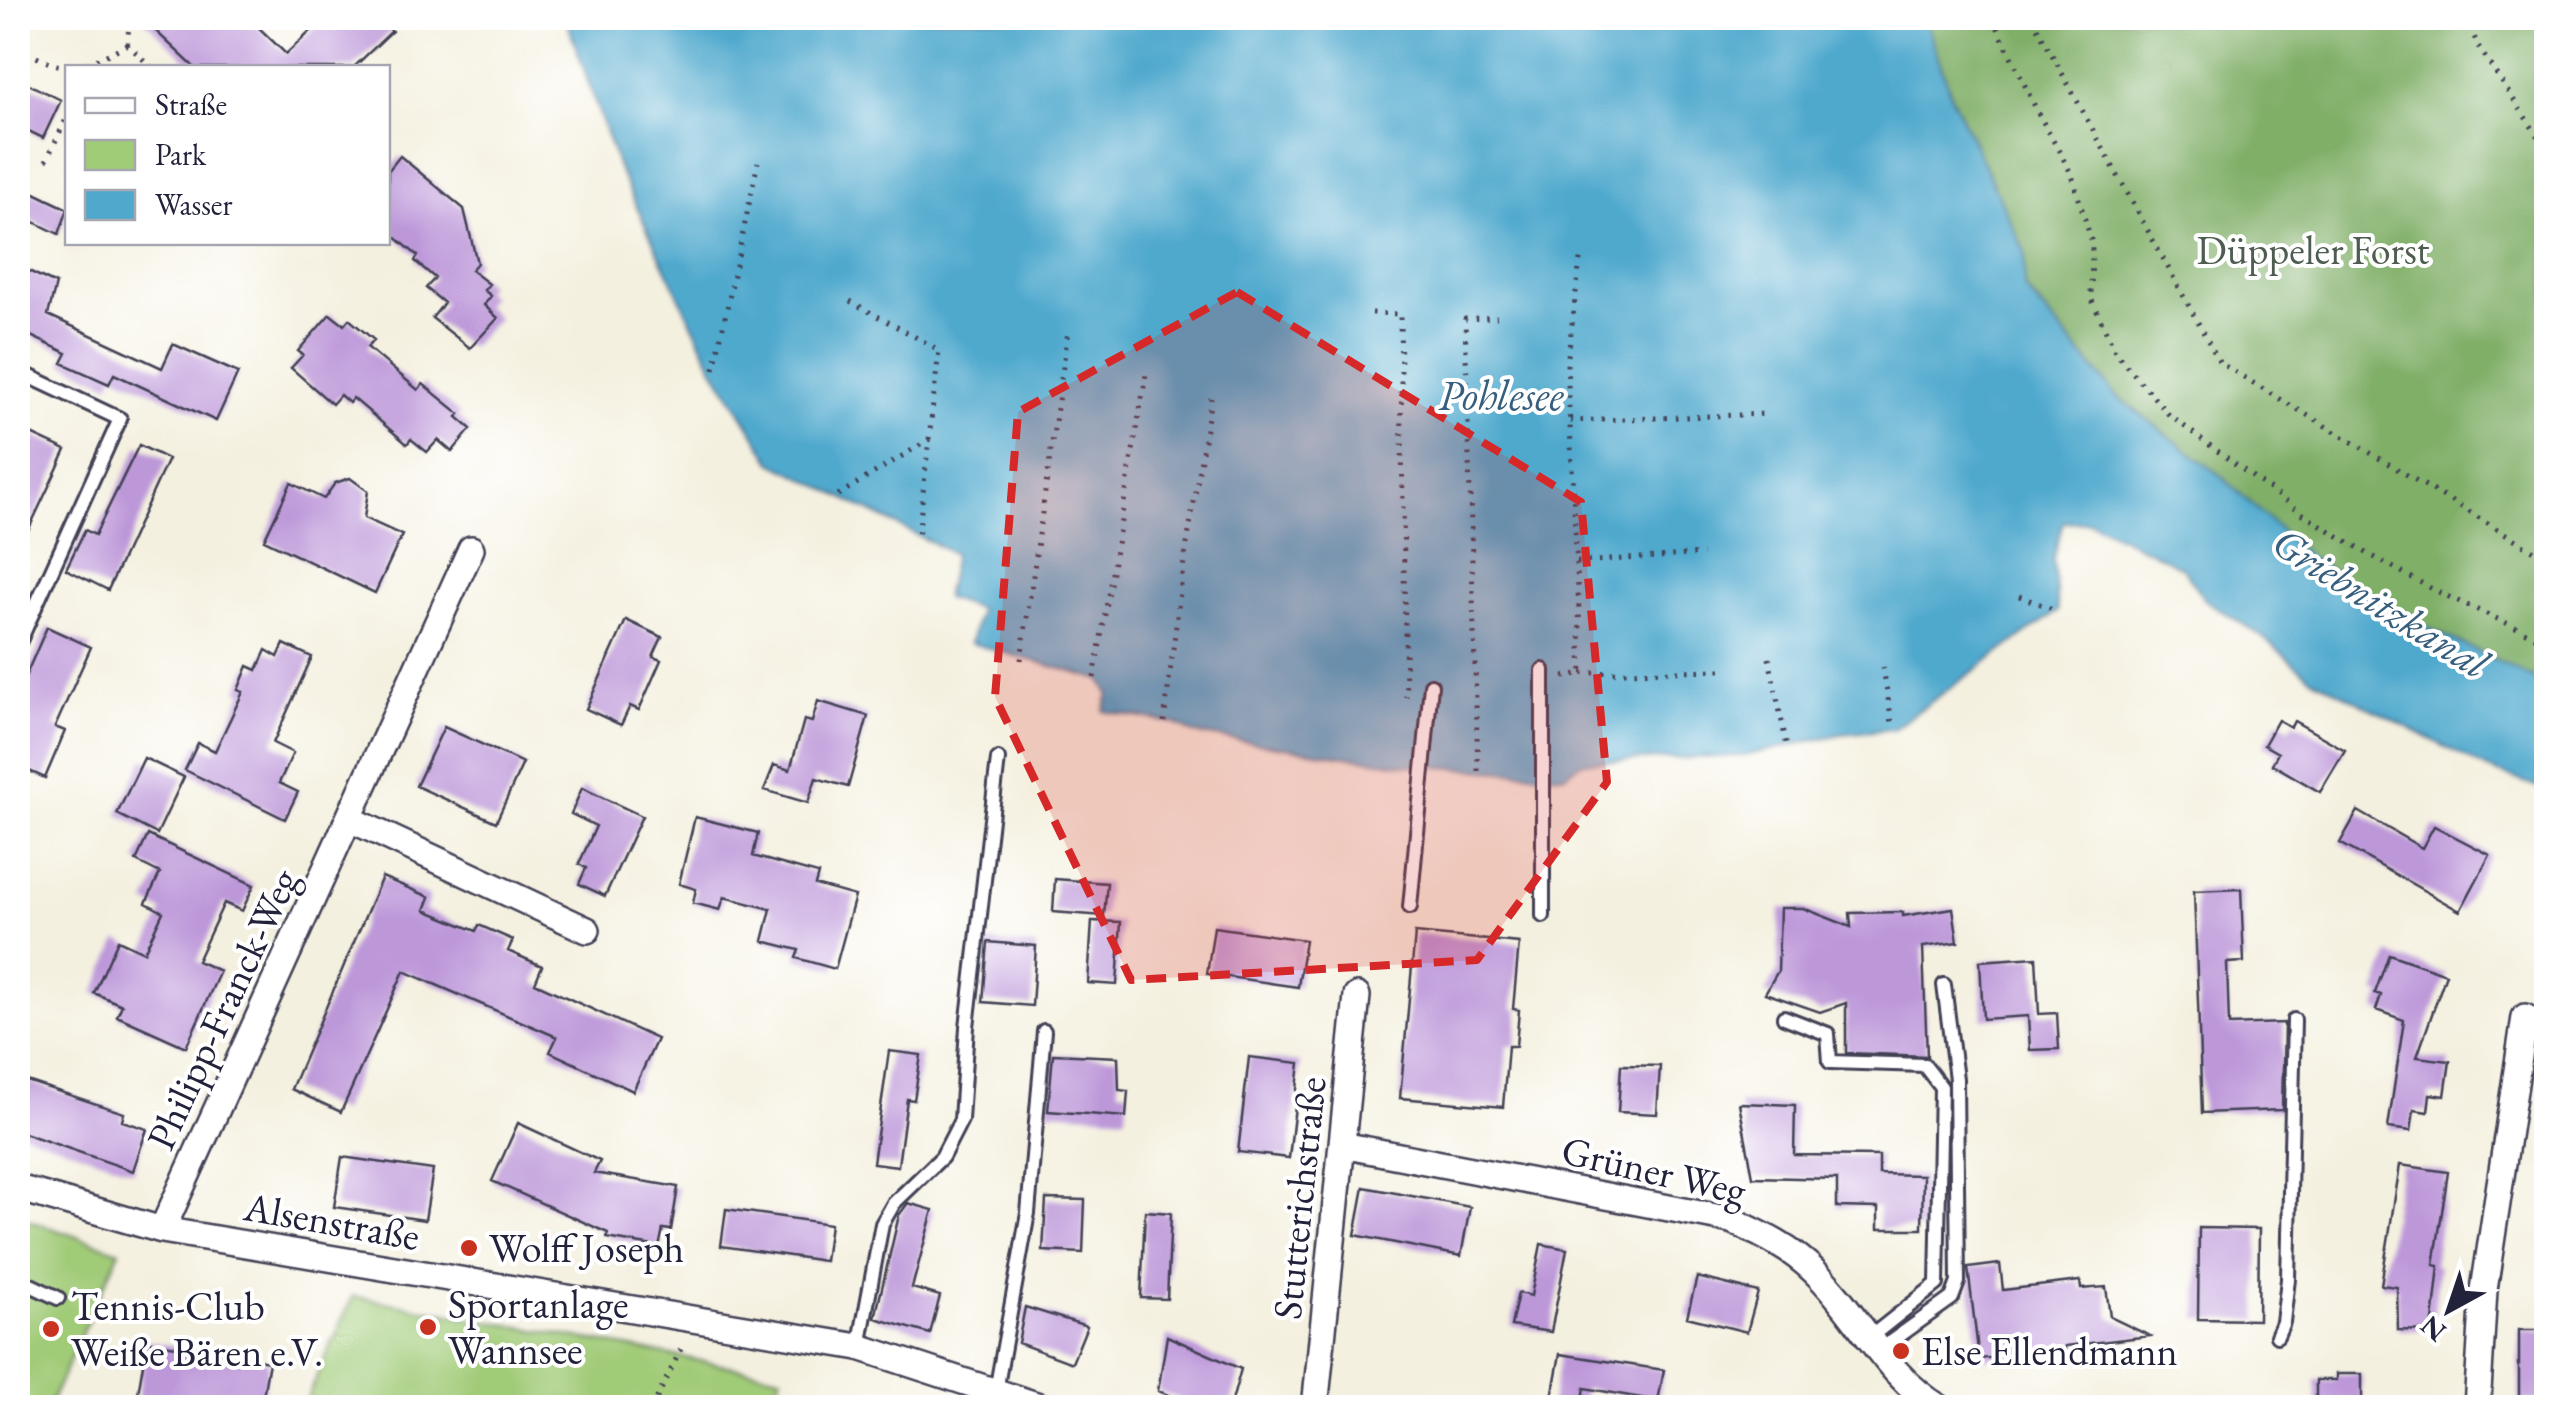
<svg xmlns="http://www.w3.org/2000/svg" width="2564" height="1425" viewBox="0 0 2564 1425" font-family="'EB Garamond',serif">
<style>
.green{fill:#a0cb77;stroke:#617659;stroke-width:2.5}
.forest{fill:#80af68;stroke:#516852;stroke-width:2.5}
.water{fill:#50a9cd;stroke:#396684;stroke-width:2.5}
.building{fill:#bd98d9}
.lines{fill:none;stroke-linecap:round;stroke-linejoin:round}
.service-casing{stroke:#424154;stroke-width:18}
.minor-casing{stroke:#424154;stroke-width:30}
.path{stroke:#424154;stroke-width:5;stroke-dasharray:2.5 8;stroke-linecap:butt}
.service{stroke:#fff;stroke-width:12}
.minor{stroke:#fff;stroke-width:25}
.marked{fill:#d62828;fill-opacity:0.2;stroke:#d62828;stroke-width:8;stroke-dasharray:20 12;stroke-linejoin:round}
.poi-dot{fill:#c8321e;stroke:#fff;stroke-width:4}
.labels{text-anchor:middle;stroke-width:8;stroke-linejoin:round;paint-order:stroke}
.park-label{font-size:40px;fill:#4e5d50;stroke:#fff}
.street-label{font-size:40px;fill:#22223b;stroke:#fff}
.poi-label{font-size:40px;fill:#22223b;stroke:#fff;text-anchor:start}
.water-label{font-size:42px;font-style:italic;fill:#375f7d;stroke:#fff}
</style>
<rect width="100%" height="100%" fill="#fff"/>
<filter id="ink" filterUnits="userSpaceOnUse"><feTurbulence type="fractalNoise" baseFrequency=".01" numOctaves="2"/><feDisplacementMap in="SourceGraphic" scale="20" xChannelSelector="R" yChannelSelector="G"/><feConvolveMatrix kernelMatrix="1 2 1 2 8 2 1 2 1" color-interpolation-filters="sRGB"/></filter>
<filter id="wash" filterUnits="userSpaceOnUse"><feTurbulence type="fractalNoise" baseFrequency=".0048" numOctaves="4" result="noise"/><feDisplacementMap in="SourceGraphic" scale="40" xChannelSelector="R" yChannelSelector="G"/><feGaussianBlur stdDeviation="2.25" result="paint"/><feColorMatrix in="noise" values="0 0 0 0 0 0 0 0 0 0 0 0 0 0 0 0 0 1.4 0 .05"/><feComposite in="paint" operator="in"/></filter>
<g filter="url(#wash)">
<rect width="100%" height="100%" fill="#f4f0df"/>
<path class="green" d="M 18,1217 L 120,1251 L 48,1407 L 18,1408 Z
M 353,1296 L 782,1376 L 769,1407 L 303,1407 Z"/>
<path class="forest" d="M 1925,18 L 2546,18 L 2546,684 L 2403,616 L 2308,556 L 2221,476 L 2119,398 L 2024,287 L 2025,252 L 1953,100 Z"/>
<path class="water" d="M 566,18 L 1925,18 L 1953,100 L 2025,252 L 2024,288 L 2119,398 L 2221,476 L 2308,556 L 2403,616 L 2546,684 L 2546,790 L 2488,769 L 2309,676 L 2261,636 L 2204,599 L 2183,568 L 2089,521 L 2063,522 L 2053,559 L 2058,611 L 1893,729 L 1841,734 L 1744,756 L 1584,762 L 1564,775 L 1407,765 L 1194,734 L 1176,724 L 1104,711 L 1109,694 L 1101,680 L 970,643 L 979,609 L 945,598 L 954,554 L 772,462 L 714,369 L 618,168 Z"/>
<g id="blocks">
<path class="building" d="M 142,18 L 249,18 L 286,54 L 325,18 L 379,18 L 392,31 L 353,68 L 195,68 Z
M 18,79 L 61,100 L 43,138 L 18,126 Z
M 400,156 L 464,209 L 477,263 L 471,270 L 489,284 L 484,290 L 491,296 L 484,305 L 498,318 L 470,348 L 432,318 L 444,303 L 426,288 L 435,278 L 415,261 L 418,256 L 388,231 L 388,171 Z
M 18,185 L 68,209 L 59,234 L 18,214 Z
M 18,266 L 56,284 L 48,315 L 162,368 L 173,344 L 238,373 L 216,421 L 114,374 L 109,384 L 62,363 L 67,353 L 18,330 Z
M 330,314 L 344,325 L 349,319 L 374,340 L 367,347 L 418,390 L 423,384 L 460,414 L 457,417 L 471,429 L 452,452 L 438,440 L 427,452 L 411,439 L 407,444 L 353,398 L 349,403 L 340,395 L 332,404 L 291,368 L 303,355 L 298,351 Z
M 18,428 L 66,450 L 18,552 Z
M 139,445 L 168,459 L 108,590 L 66,569 L 85,530 L 95,535 Z
M 350,478 L 368,491 L 364,518 L 402,535 L 375,593 L 264,540 L 291,483 L 324,499 L 335,483 Z
M 626,620 L 662,637 L 653,657 L 661,660 L 639,710 L 630,706 L 621,725 L 586,709 Z
M 47,627 L 91,647 L 55,727 L 65,731 L 45,778 L 18,766 L 18,693 Z
M 284,644 L 312,657 L 273,743 L 293,753 L 279,783 L 298,792 L 285,819 L 185,770 L 198,743 L 215,751 L 243,692 L 238,690 L 248,666 L 257,670 L 266,650 L 278,657 Z
M 818,701 L 868,716 L 848,787 L 816,778 L 808,803 L 764,790 L 774,765 L 790,770 L 804,720 L 812,722 Z
M 2278,720 L 2291,727 L 2294,721 L 2345,750 L 2320,792 L 2272,764 L 2278,753 L 2264,745 Z
M 444,727 L 523,763 L 496,822 L 416,786 Z
M 144,758 L 184,777 L 157,834 L 117,814 Z
M 582,788 L 642,816 L 605,896 L 579,884 L 586,868 L 579,864 L 596,826 L 571,814 Z
M 2358,811 L 2422,848 L 2434,826 L 2490,855 L 2460,911 L 2340,843 Z
M 695,817 L 758,833 L 753,856 L 818,874 L 815,885 L 855,896 L 835,969 L 796,958 L 799,950 L 763,941 L 771,909 L 724,897 L 720,910 L 693,903 L 696,889 L 679,884 Z
M 148,835 L 254,885 L 242,911 L 224,903 L 197,961 L 220,971 L 186,1047 L 117,1016 L 122,1005 L 94,993 L 118,940 L 144,952 L 163,912 L 146,903 L 160,873 L 136,861 Z
M 382,877 L 430,897 L 425,910 L 476,931 L 479,925 L 513,940 L 508,951 L 542,966 L 535,983 L 657,1039 L 633,1091 L 550,1052 L 557,1037 L 404,971 L 341,1112 L 291,1089 Z
M 1055,879 L 1107,883 L 1104,916 L 1053,912 Z
M 2241,889 L 2244,962 L 2227,963 L 2229,1025 L 2284,1023 L 2282,1110 L 2202,1113 L 2194,891 Z
M 1780,908 L 1803,908 L 1851,927 L 1850,913 L 1903,912 L 1903,916 L 1953,908 L 1958,942 L 1923,947 L 1927,1056 L 1846,1053 L 1846,1003 L 1820,1012 L 1765,993 L 1778,971 Z
M 1092,921 L 1121,922 L 1117,985 L 1088,983 Z
M 1214,927 L 1305,940 L 1298,987 L 1207,974 Z
M 1415,933 L 1519,943 L 1513,1009 L 1519,1010 L 1516,1046 L 1508,1046 L 1503,1107 L 1400,1098 Z
M 988,942 L 1036,946 L 1032,1006 L 983,1002 Z
M 2389,954 L 2446,974 L 2417,1057 L 2450,1061 L 2445,1096 L 2430,1094 L 2428,1112 L 2414,1110 L 2411,1131 L 2388,1128 L 2404,1020 L 2376,1010 L 2381,995 L 2375,993 Z
M 2036,957 L 2039,1014 L 2057,1013 L 2059,1049 L 2030,1050 L 2028,1016 L 1983,1019 L 1980,961 Z
M 889,1051 L 921,1055 L 914,1100 L 907,1099 L 898,1166 L 873,1163 Z
M 1053,1054 L 1118,1057 L 1119,1090 L 1128,1091 L 1126,1117 L 1048,1111 Z
M 1249,1057 L 1300,1063 L 1289,1158 L 1238,1152 Z
M 1621,1065 L 1660,1066 L 1657,1114 L 1618,1112 Z
M 18,1078 L 124,1113 L 122,1121 L 147,1129 L 133,1171 L 18,1131 Z
M 1739,1103 L 1795,1105 L 1794,1155 L 1879,1156 L 1879,1174 L 1923,1175 L 1922,1229 L 1878,1229 L 1878,1208 L 1837,1207 L 1837,1179 L 1753,1177 Z
M 518,1123 L 600,1161 L 594,1173 L 678,1187 L 671,1230 L 663,1229 L 659,1247 L 607,1238 L 608,1233 L 492,1181 Z
M 342,1157 L 433,1170 L 425,1220 L 334,1207 Z
M 2400,1165 L 2448,1172 L 2434,1265 L 2439,1266 L 2432,1331 L 2398,1330 L 2397,1287 L 2381,1285 Z
M 1364,1187 L 1470,1207 L 1461,1256 L 1355,1235 Z
M 1046,1199 L 1085,1200 L 1083,1253 L 1043,1251 Z
M 908,1203 L 933,1210 L 912,1288 L 940,1296 L 930,1334 L 875,1318 L 899,1215 Z
M 726,1209 L 830,1224 L 825,1261 L 721,1246 Z
M 1145,1211 L 1171,1213 L 1167,1299 L 1141,1298 Z
M 2199,1228 L 2259,1229 L 2258,1320 L 2198,1319 Z
M 1541,1244 L 1567,1249 L 1551,1332 L 1511,1326 L 1518,1293 L 1531,1296 Z
M 2000,1264 L 2003,1290 L 2080,1281 L 2081,1289 L 2106,1287 L 2110,1317 L 2150,1336 L 2065,1346 L 2065,1351 L 1979,1359 L 1968,1268 Z
M 1697,1277 L 1758,1292 L 1747,1332 L 1687,1317 Z
M 1025,1307 L 1087,1326 L 1072,1363 L 1018,1343 Z
M 2519,1330 L 2546,1330 L 2546,1401 L 2519,1401 Z
M 1167,1336 L 1241,1369 L 1230,1408 L 1203,1408 L 1158,1391 Z
M 147,1341 L 269,1362 L 261,1408 L 186,1408 L 137,1399 Z
M 1560,1354 L 1664,1370 L 1658,1401 L 1585,1388 L 1581,1408 L 1550,1408 Z
M 2336,1374 L 2362,1374 L 2362,1408 L 2316,1408 L 2316,1380 L 2336,1380 Z"/>
</g>
</g>
<g filter="url(#ink)">
<use href="#blocks" fill-opacity="0" stroke="#424154" stroke-width="2.5"/>
<g class="lines">
<g class="service-casing">
<path id="service" d="M 18,371 L 120,419 L 18,645
M 1543,670 L 1543,916
M 1410,907 L 1431,685
M 1784,1017 L 1828,1034 L 1830,1062 L 1924,1065 L 1941,1087 L 1937,1284 L 1869,1338
M 18,1279 L 58,1298
M 2277,1336 L 2283,1322 L 2288,1279 L 2294,1020
M 859,1347 L 882,1224 L 894,1203 L 942,1157 L 961,1120 L 967,1027 L 998,759
M 1878,1351 L 1952,1298 L 1958,1282 L 1956,1079 L 1944,985
M 996,1391 L 1028,1213 L 1044,1031"/>
</g>
<g class="minor-casing">
<path id="minor" d="M 350,819 L 587,930
M 1342,1145 L 1731,1220 C 1761,1234 1791,1248 1815,1272 C 1859,1314 1885,1376 1940,1408
M 18,1188 L 162,1230 L 859,1347 L 1045,1408
M 162,1230 L 471,549
M 1315,1408 L 1357,996
M 2477,1408 L 2484,1290 L 2525,1017"/>
</g>
<path class="path" d="M 1993,18 L 2037,111 L 2072,175 L 2092,243 L 2091,298 L 2116,353 L 2169,415 L 2300,512 L 2365,552 L 2436,591 L 2546,641
M 2032,18 L 2220,363 L 2546,558
M 2466,18 L 2479,48 L 2546,148
M 127,44 L 152,68
M 127,44 L 130,18
M 18,47 C 68,76 77,71 127,44
M 46,161 L 68,115
M 850,301 L 939,350 L 918,537
M 1372,313 L 1400,314 L 1406,697
M 714,369 L 758,162
M 1570,421 L 1766,414
M 838,495 L 930,439
M 1577,562 L 1703,554
M 2019,596 L 2058,611
M 1769,658 L 1787,747
M 1021,660 L 1068,331
M 1883,667 L 1893,729
M 1582,673 L 1722,670
M 1564,677 L 1582,673 L 1567,364 L 1581,252
M 1094,678 L 1147,369
M 1164,722 L 1183,568 L 1211,398
M 1478,771 L 1465,319 L 1497,317
M 652,1408 L 684,1343"/>
<use href="#service" class="service"/>
<use href="#minor" class="minor"/>
</g>
</g>
<path class="marked" d="M 1237,292 L 1581,502 L 1607,782 L 1477,960 L 1131,980 L 995,697 L 1018,412 Z"/>
<g class="poi-dot">
<circle cx="469" cy="1248" r="10"/>
<circle cx="428" cy="1327" r="10"/>
<circle cx="51" cy="1329" r="10"/>
<circle cx="1901" cy="1351" r="10"/>
</g>
<g class="labels">
<g class="park-label">
<text x="2313" y="264">Düppeler Forst</text>
</g>
<g class="street-label">
<text transform="translate(222 1009) rotate(-65)" y="14">Philipp-Franck-Weg</text>
<text transform="translate(1654 1170) rotate(13)" y="14">Grüner Weg</text>
<text transform="translate(1299 1198) rotate(-84)" y="14">Stutterichstraße</text>
<text transform="translate(332 1221) rotate(10)" y="14">Alsenstraße</text>
</g>
<g class="poi-label">
<text x="489" y="1262">Wolff Joseph</text>
<text x="448" y="1318">Sportanlage<tspan x="448" dy="46">Wannsee</tspan></text>
<text x="71" y="1320">Tennis-Club<tspan x="71" dy="46">Weiße Bären e.V.</tspan></text>
<text x="1921" y="1365">Else Ellendmann</text>
</g>
<g class="water-label">
<text x="1501" y="410">Pohlesee</text>
<text transform="translate(2381 602) rotate(32)" y="15">Griebnitzkanal</text>
</g>
</g>
<rect width="2564" height="1425" fill="none" stroke="#fff" stroke-width="60"/>
<rect x="65" y="65" width="325" height="180" fill="#ffffff" stroke="#a7a7b1" stroke-width="2.5"/>
<rect x="85" y="98" width="50" height="15" fill="#ffffff" stroke="#a7a7b1" stroke-width="2.5"/>
<text x="155" y="115" font-size="30" fill="#22223b">Straße</text>
<rect x="85" y="140" width="50" height="30" fill="#a0cb77" stroke="#a7a7b1" stroke-width="2.5"/>
<text x="155" y="165" font-size="30" fill="#22223b">Park</text>
<rect x="85" y="190" width="50" height="30" fill="#50a9cd" stroke="#a7a7b1" stroke-width="2.5"/>
<text x="155" y="215" font-size="30" fill="#22223b">Wasser</text>
<g transform="translate(2449 1310) rotate(220)" stroke="#ffffff" stroke-width="8" paint-order="stroke">
<path d="M0-8L18 38L0 25L-18 38Z" fill="#22223b"/>
<text y="-15" font-size="28" font-weight="bold" text-anchor="middle" fill="#22223b">N</text>
</g>
</svg>
